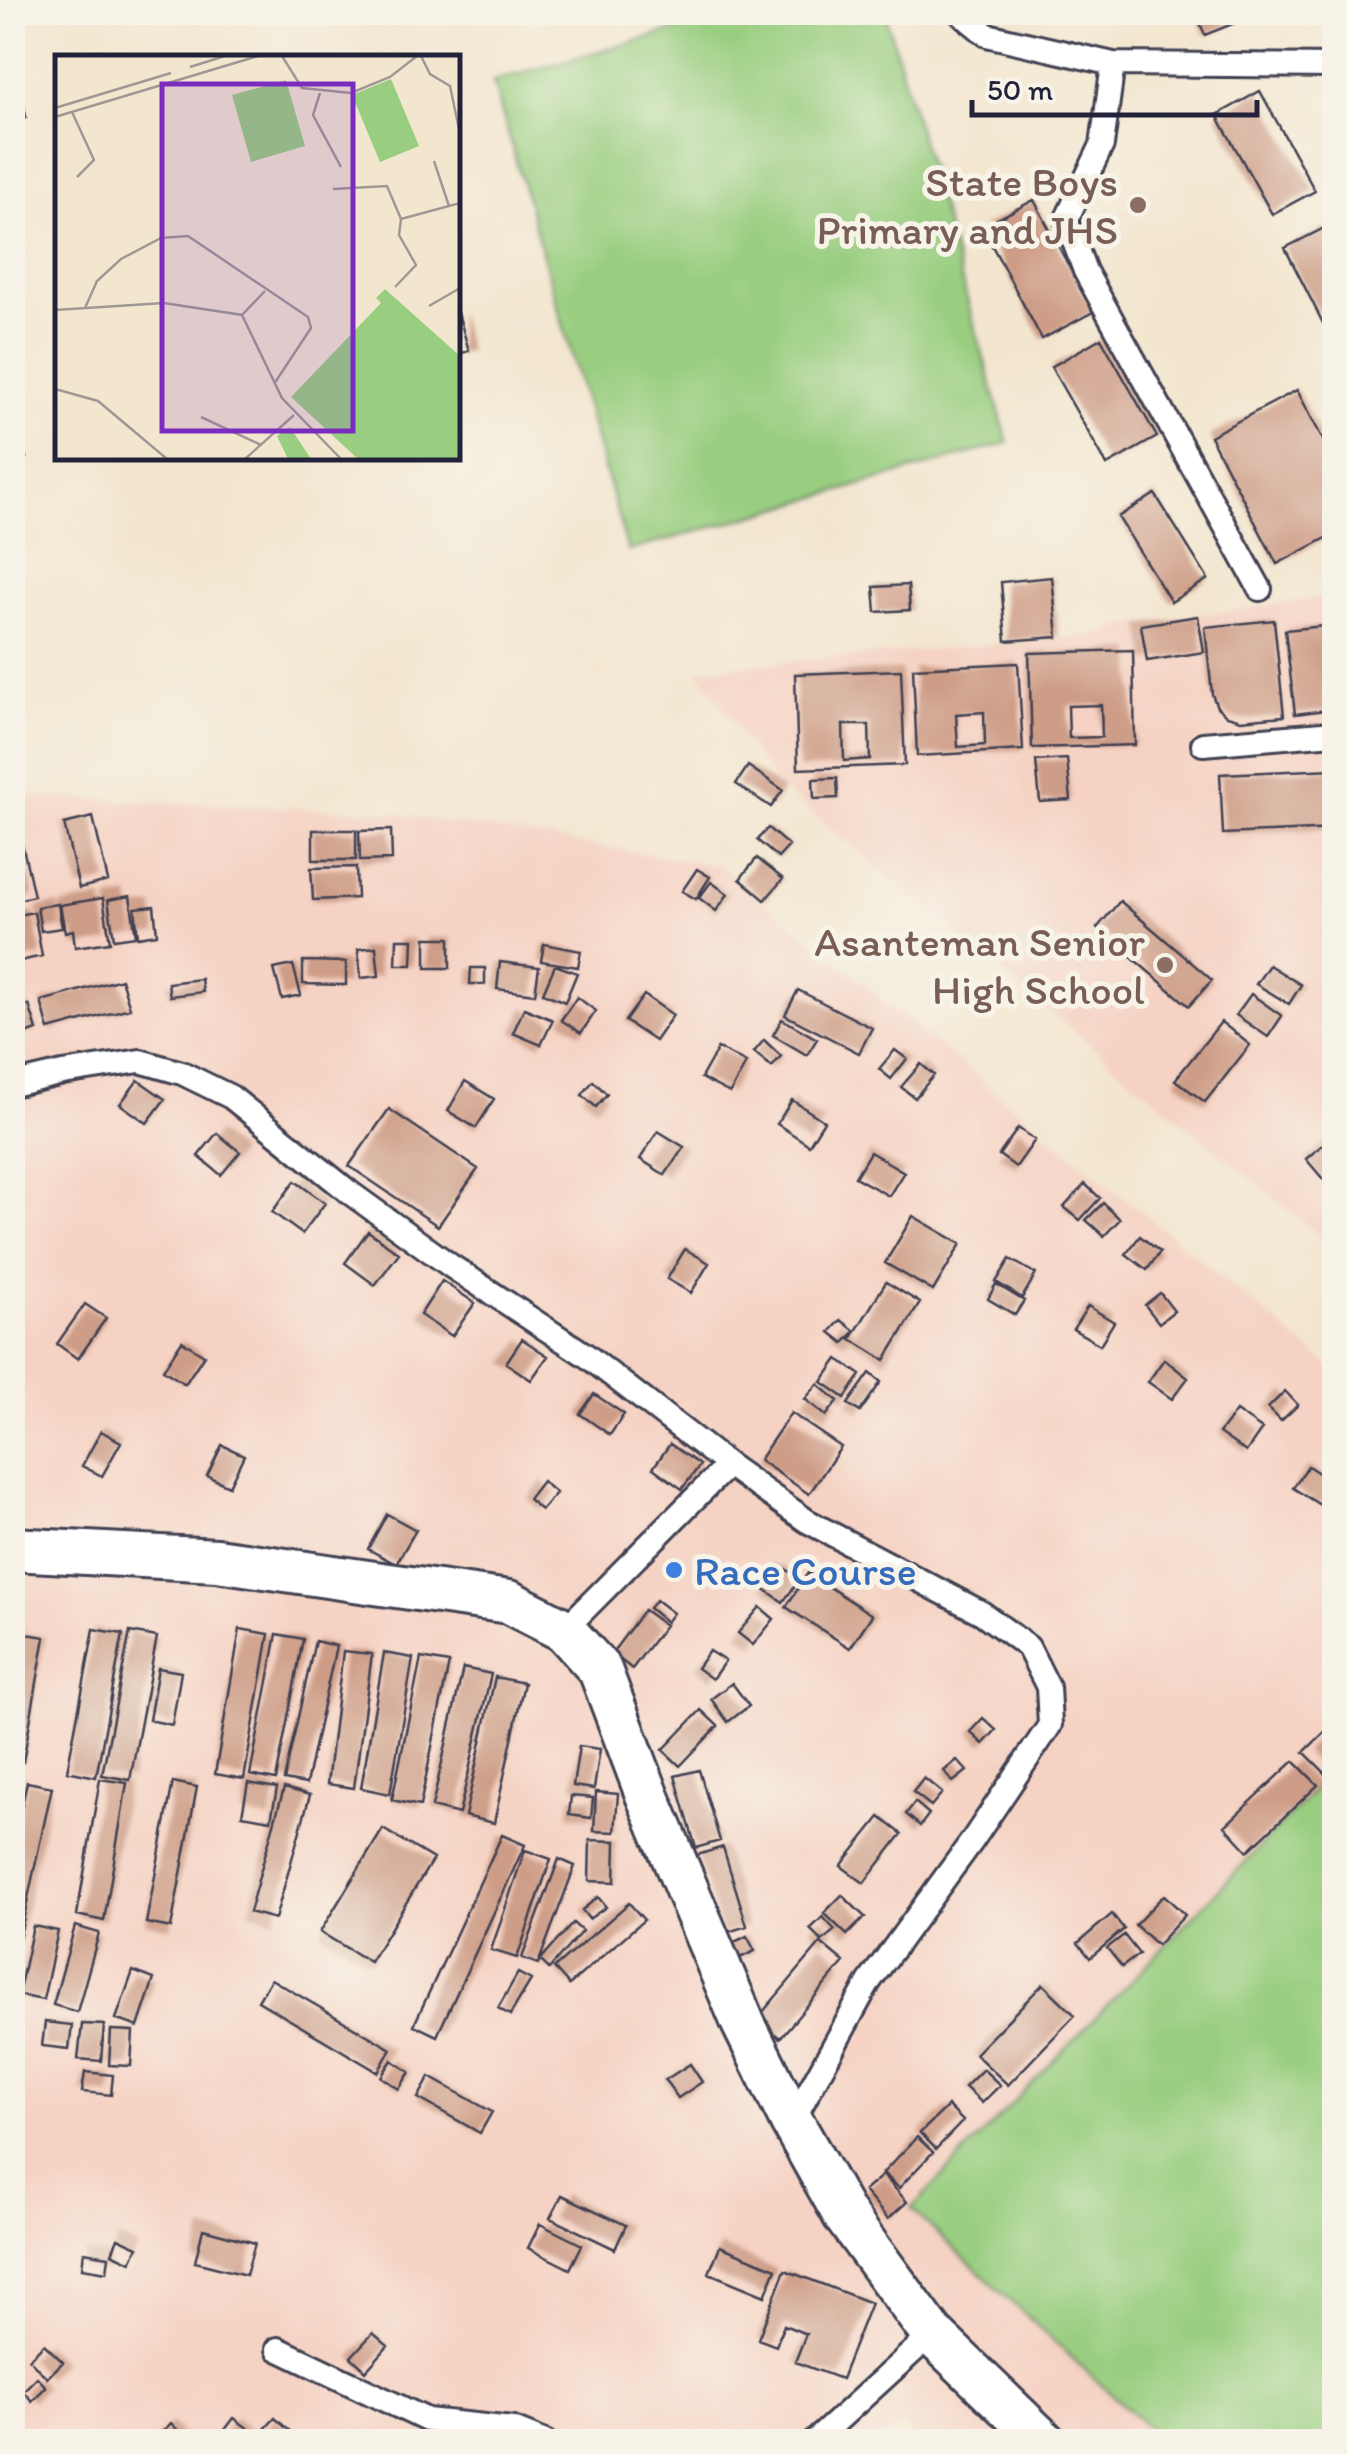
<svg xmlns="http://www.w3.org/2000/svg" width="1347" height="2454" viewBox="0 0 1347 2454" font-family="Itim,sans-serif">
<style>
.built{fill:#f5d2c3}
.grass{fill:#99ce80;stroke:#5e785e;stroke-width:2.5}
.building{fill:#ce9d87;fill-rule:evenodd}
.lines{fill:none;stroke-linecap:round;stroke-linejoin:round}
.lane-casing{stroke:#413f51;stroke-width:28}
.street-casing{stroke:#413f51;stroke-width:48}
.lane{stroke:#fff;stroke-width:22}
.street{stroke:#fff;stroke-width:42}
.education-dot{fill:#8d6e63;stroke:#f7f3e8;stroke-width:4}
.shop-dot{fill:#3f7fe0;stroke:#f7f3e8;stroke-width:4}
.labels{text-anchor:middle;stroke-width:10;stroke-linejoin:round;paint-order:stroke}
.education-label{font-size:42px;fill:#785e54;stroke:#f7f3e8;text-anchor:end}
.shop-label{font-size:42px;fill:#366cbe;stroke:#f7f3e8;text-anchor:start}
.inset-road{fill:none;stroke:#9f9894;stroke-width:2.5}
.view{fill:#7b2cbf;fill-opacity:0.15;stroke:#7b2cbf;stroke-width:5}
.inset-edge{fill:none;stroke:#22223b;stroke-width:5}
</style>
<rect width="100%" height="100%" fill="#f7f3e8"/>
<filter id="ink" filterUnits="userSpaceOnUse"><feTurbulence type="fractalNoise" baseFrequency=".01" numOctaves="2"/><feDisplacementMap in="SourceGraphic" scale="20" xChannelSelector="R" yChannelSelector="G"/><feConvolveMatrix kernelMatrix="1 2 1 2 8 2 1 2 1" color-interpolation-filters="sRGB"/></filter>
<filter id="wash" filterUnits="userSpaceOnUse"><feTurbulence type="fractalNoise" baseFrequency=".0048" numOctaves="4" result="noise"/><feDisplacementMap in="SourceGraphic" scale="40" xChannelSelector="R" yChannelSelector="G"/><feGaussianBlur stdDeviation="2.25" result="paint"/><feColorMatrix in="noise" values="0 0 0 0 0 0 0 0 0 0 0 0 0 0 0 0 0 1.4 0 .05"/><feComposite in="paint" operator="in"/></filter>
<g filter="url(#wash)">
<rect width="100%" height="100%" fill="#f3e6cf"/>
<path class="built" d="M 1334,596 L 1334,1248 L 775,782 L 697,670 L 1101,635 L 1128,625 Z
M 13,796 L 378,811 L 720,866 L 1334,1370 L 1334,1770 L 911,2209 L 1162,2441 L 916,2441 L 904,2424 L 876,2442 L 13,2442 Z"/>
<path class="grass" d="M 737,13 L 885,13 L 1008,443 L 628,551 L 493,81 Z
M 1334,1770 L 1334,2441 L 1162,2441 L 911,2209 Z"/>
<g id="blocks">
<path class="building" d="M 1195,12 L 1236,12 L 1240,21 L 1205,35 Z
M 19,80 L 26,117 L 12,119 L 12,81 Z
M 1260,91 L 1315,191 L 1272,214 L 1217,115 Z
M 1034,200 L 1093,312 L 1042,339 L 982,227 Z
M 1330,225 L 1334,235 L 1334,345 L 1285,248 Z
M 458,313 L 469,351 L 458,354 Z
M 1101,338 L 1157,437 L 1107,465 L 1051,367 Z
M 1297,390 L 1334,461 L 1334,534 L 1277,564 L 1210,436 Z
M 12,416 L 26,458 L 12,462 Z
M 1155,494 L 1208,579 L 1171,602 L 1118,517 Z
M 1052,577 L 1058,637 L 1006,641 L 1001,582 Z
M 908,585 L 910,610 L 876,612 L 874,587 Z
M 1198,616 L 1204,652 L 1147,661 L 1141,625 Z
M 1274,620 L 1284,716 L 1241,720 L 1227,716 L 1217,707 L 1212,694 L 1205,627 Z
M 1334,625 L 1334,709 L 1295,714 L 1285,630 Z
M 1133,650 L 1135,745 L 1032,748 L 1029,653 ZM 1101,705 L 1102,737 L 1069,738 L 1068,706 Z
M 1018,663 L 1023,750 L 917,756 L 913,668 ZM 984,712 L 985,745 L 958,747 L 956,714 Z
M 901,670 L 905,765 L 798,769 L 795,674 ZM 843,725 L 869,725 L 870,759 L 844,761 Z
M 1067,759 L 1071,800 L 1040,802 L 1036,761 Z
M 748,766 L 783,790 L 771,807 L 736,784 Z
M 1334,769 L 1334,829 L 1223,834 L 1220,774 Z
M 837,778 L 838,798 L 814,799 L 813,779 Z
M 93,817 L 108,881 L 79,888 L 64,824 Z
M 18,826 L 34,896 L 12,901 L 12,827 Z
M 768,828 L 789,846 L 778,858 L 757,840 Z
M 313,830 L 356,830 L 356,860 L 313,860 Z
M 391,830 L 392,860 L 360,861 L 359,831 Z
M 757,858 L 783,879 L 765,900 L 740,879 Z
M 356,867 L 357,898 L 313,900 L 311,868 Z
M 697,869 L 710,877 L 696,899 L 682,891 Z
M 711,882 L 728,894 L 716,911 L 699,898 Z
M 130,896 L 136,936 L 114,939 L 108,900 Z
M 103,898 L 110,942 L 75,947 L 73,930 L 65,932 L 60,905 Z
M 1120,901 L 1212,980 L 1189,1006 L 1097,928 Z
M 58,904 L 62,928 L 41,931 L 37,907 Z
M 154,906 L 157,934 L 138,937 L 135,908 Z
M 34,912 L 42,956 L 12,963 L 12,916 Z
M 426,938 L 450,938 L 450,968 L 426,968 Z
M 397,939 L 413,939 L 412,965 L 396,965 Z
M 544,944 L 581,951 L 578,967 L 541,961 Z
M 376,947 L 379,976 L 361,978 L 358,949 Z
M 303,961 L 346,962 L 346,985 L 303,984 Z
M 500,962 L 539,967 L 535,994 L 497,989 Z
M 293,965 L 301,995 L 282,999 L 274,969 Z
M 555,965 L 577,973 L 565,1002 L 543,993 Z
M 1269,965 L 1301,985 L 1289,1004 L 1256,984 Z
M 471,968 L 485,968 L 485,984 L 470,984 Z
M 121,979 L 130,1008 L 49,1030 L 41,1001 Z
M 201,979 L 203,992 L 170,996 L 168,983 Z
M 798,990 L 872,1028 L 859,1053 L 785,1015 Z
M 1251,994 L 1282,1016 L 1268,1037 L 1236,1015 Z
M 644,995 L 673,1015 L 655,1041 L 625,1021 Z
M 577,997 L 596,1011 L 581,1033 L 561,1020 Z
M 29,1005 L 37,1030 L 18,1037 L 12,1020 L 12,1010 Z
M 524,1008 L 553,1020 L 541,1045 L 513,1033 Z
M 782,1019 L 817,1039 L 807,1055 L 773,1035 Z
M 1221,1022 L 1250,1045 L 1205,1102 L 1175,1080 Z
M 764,1040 L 781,1056 L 772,1067 L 754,1052 Z
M 718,1048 L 746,1063 L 730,1093 L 701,1078 Z
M 895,1050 L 907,1059 L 891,1079 L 879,1069 Z
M 921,1064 L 934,1075 L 915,1098 L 901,1087 Z
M 138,1080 L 165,1099 L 147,1123 L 120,1104 Z
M 465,1081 L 494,1099 L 476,1128 L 448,1111 Z
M 593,1081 L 607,1094 L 596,1107 L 582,1095 Z
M 792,1100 L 824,1121 L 809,1145 L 777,1124 Z
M 389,1109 L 478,1169 L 438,1226 L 349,1166 Z
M 1018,1128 L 1035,1140 L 1016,1167 L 999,1155 Z
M 658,1131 L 684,1147 L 665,1175 L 640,1159 Z
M 217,1133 L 240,1152 L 221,1175 L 198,1156 Z
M 1334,1135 L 1334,1192 L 1306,1159 Z
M 870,1152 L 904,1172 L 889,1196 L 855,1177 Z
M 295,1181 L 325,1203 L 302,1234 L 272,1212 Z
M 1085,1184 L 1100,1198 L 1080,1220 L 1064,1207 Z
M 1103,1203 L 1120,1219 L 1104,1236 L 1086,1220 Z
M 913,1216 L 961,1244 L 933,1291 L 885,1263 Z
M 368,1231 L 399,1253 L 375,1285 L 345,1263 Z
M 1140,1236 L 1160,1252 L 1147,1270 L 1126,1254 Z
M 685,1249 L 709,1263 L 691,1293 L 667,1279 Z
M 1010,1259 L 1036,1274 L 1022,1298 L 996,1282 Z
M 442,1281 L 475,1303 L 452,1336 L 420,1315 Z
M 886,1282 L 920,1303 L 885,1360 L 851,1339 Z
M 996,1284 L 1024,1301 L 1015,1315 L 988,1299 Z
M 1160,1293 L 1174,1311 L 1159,1323 L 1145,1305 Z
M 85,1304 L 106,1318 L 78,1359 L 57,1344 Z
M 1088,1306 L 1114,1322 L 1100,1345 L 1073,1329 Z
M 841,1320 L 855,1331 L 844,1343 L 830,1332 Z
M 522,1339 L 548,1356 L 531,1380 L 506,1363 Z
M 182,1341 L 204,1355 L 185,1384 L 163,1370 Z
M 838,1359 L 861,1375 L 845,1398 L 822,1382 Z
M 1164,1359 L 1188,1378 L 1172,1399 L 1148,1382 Z
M 870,1373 L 881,1382 L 860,1412 L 848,1404 Z
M 818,1384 L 838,1401 L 826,1416 L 805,1399 Z
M 1285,1391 L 1298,1405 L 1281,1421 L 1268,1408 Z
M 594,1394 L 624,1414 L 610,1435 L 580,1414 Z
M 1236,1411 L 1262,1429 L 1246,1452 L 1219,1433 Z
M 791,1413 L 841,1447 L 809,1494 L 759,1460 Z
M 101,1431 L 121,1442 L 102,1476 L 82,1466 Z
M 670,1444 L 700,1465 L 682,1489 L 653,1468 Z
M 222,1445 L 244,1455 L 229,1486 L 207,1476 Z
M 1308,1466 L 1334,1483 L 1320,1505 L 1293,1488 Z
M 542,1481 L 556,1493 L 541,1510 L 528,1499 Z
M 387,1514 L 416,1530 L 396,1564 L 368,1549 Z
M 780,1565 L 800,1579 L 783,1602 L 763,1588 Z
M 808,1573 L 872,1615 L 850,1648 L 786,1607 Z
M 656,1600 L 673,1613 L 666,1622 L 649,1608 Z
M 760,1607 L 774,1619 L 753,1645 L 738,1633 Z
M 644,1610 L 665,1625 L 632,1669 L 612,1653 Z
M 94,1629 L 123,1634 L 96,1777 L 67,1771 Z
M 240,1629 L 269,1634 L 244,1779 L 215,1774 Z
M 15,1632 L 45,1637 L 23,1762 L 12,1760 L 12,1644 Z
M 130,1632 L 157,1637 L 130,1780 L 102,1775 Z
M 277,1634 L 303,1639 L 276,1780 L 250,1775 Z
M 315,1641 L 336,1646 L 306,1784 L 284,1780 Z
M 343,1651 L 372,1654 L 354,1788 L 327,1784 Z
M 709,1651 L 725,1661 L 712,1679 L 697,1668 Z
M 384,1653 L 413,1658 L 390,1794 L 361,1788 Z
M 421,1658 L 449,1663 L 420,1806 L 392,1800 Z
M 158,1668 L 181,1672 L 172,1725 L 149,1720 Z
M 463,1668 L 491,1674 L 459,1814 L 432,1807 Z
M 495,1677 L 524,1683 L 494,1823 L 465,1816 Z
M 732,1683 L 749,1706 L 728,1722 L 711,1699 Z
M 701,1710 L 718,1726 L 680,1766 L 663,1750 Z
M 983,1718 L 996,1730 L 983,1744 L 970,1732 Z
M 1332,1725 L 1334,1728 L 1334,1765 L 1326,1774 L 1304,1752 Z
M 579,1746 L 600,1749 L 594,1789 L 573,1786 Z
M 957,1760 L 967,1771 L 953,1782 L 944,1771 Z
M 1294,1761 L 1318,1785 L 1248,1851 L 1225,1826 Z
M 699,1770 L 720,1841 L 696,1848 L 675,1776 Z
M 924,1778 L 942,1793 L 931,1806 L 913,1792 Z
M 100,1779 L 127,1783 L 104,1921 L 77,1915 Z
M 27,1782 L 52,1787 L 14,1963 L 12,1851 Z
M 173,1782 L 197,1787 L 171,1928 L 146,1923 Z
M 248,1783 L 277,1788 L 271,1820 L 242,1815 Z
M 284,1788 L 310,1795 L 275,1919 L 249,1912 Z
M 596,1792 L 618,1794 L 615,1832 L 594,1831 Z
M 571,1796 L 593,1798 L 591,1818 L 569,1815 Z
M 915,1802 L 929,1814 L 920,1826 L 906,1814 Z
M 880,1817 L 902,1834 L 864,1883 L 841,1866 Z
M 383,1829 L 433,1859 L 370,1962 L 320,1932 Z
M 502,1835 L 525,1845 L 437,2036 L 414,2025 Z
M 590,1840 L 616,1841 L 615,1882 L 589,1881 Z
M 723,1847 L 747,1926 L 722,1934 L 697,1855 Z
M 525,1850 L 551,1859 L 517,1958 L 491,1950 Z
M 559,1859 L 575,1866 L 538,1964 L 522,1958 Z
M 842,1895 L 865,1917 L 847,1935 L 824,1913 Z
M 1164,1895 L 1185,1915 L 1157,1945 L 1135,1925 Z
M 598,1897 L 606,1907 L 589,1919 L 582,1910 Z
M 629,1903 L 644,1920 L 569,1985 L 554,1968 Z
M 1112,1914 L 1124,1929 L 1090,1958 L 1078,1943 Z
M 823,1917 L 835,1930 L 822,1941 L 810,1929 Z
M 573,1923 L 582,1931 L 549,1969 L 540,1960 Z
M 33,1926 L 58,1931 L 43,2000 L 18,1995 Z
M 75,1926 L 99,1933 L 77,2012 L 53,2005 Z
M 1124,1935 L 1139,1954 L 1122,1967 L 1107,1948 Z
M 747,1936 L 755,1951 L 729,1963 L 722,1948 Z
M 821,1943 L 844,1962 L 780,2038 L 757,2019 Z
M 133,1971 L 154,1979 L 138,2027 L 116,2019 Z
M 518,1973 L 531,1980 L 510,2015 L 498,2008 Z
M 271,1979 L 391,2049 L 378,2072 L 258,2001 Z
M 1043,1984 L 1075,2015 L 1008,2085 L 975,2054 Z
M 45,2022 L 72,2025 L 69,2049 L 42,2046 Z
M 82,2024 L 104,2025 L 101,2061 L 78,2059 Z
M 111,2030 L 133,2031 L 131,2066 L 109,2065 Z
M 392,2060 L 410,2072 L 399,2089 L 381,2077 Z
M 690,2064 L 702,2082 L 678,2098 L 665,2080 Z
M 983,2069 L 1000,2085 L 982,2103 L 965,2087 Z
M 85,2072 L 113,2075 L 111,2095 L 82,2092 Z
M 430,2077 L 492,2112 L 480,2133 L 418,2098 Z
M 948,2106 L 963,2121 L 936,2149 L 920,2133 Z
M 917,2137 L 933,2152 L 899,2188 L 883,2173 Z
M 883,2175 L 907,2202 L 888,2219 L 864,2191 Z
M 562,2195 L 626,2225 L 615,2249 L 550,2218 Z
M 540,2224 L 582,2245 L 570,2269 L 528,2248 Z
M 203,2229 L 255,2243 L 246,2275 L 195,2262 Z
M 118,2238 L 138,2247 L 131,2262 L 112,2253 Z
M 720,2246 L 776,2269 L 765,2296 L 709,2273 Z
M 84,2252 L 109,2256 L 107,2272 L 82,2268 Z
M 785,2270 L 871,2303 L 841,2379 L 795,2362 L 806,2334 L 784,2325 L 776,2346 L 758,2339 Z
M 373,2333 L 388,2346 L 366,2371 L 351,2357 Z
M 44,2344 L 63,2362 L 47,2378 L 29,2359 Z
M 37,2377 L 46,2387 L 32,2401 L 23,2391 Z
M 234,2418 L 253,2432 L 246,2442 L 229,2442 L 221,2435 Z
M 275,2418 L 292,2433 L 284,2442 L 253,2442 Z
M 171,2423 L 189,2442 L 160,2442 L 156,2438 Z"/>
</g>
</g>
<g filter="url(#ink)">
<use href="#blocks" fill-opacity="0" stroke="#413f51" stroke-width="2.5"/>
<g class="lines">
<g class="lane-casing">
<path id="lane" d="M 959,12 L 987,35 L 1113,64 L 1334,66
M 1113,64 L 1102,145 L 1066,220 L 1085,271 L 1260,589
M 1203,744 L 1334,733
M 12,1085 L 63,1073 L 140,1061 L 182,1073 L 231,1097 L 349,1192 L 451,1266 L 587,1356 L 728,1465 L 807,1521 L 982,1613 L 1028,1647 L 1048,1687 L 1050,1725 L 972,1841 L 869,1982 L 792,2122
M 564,1630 L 728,1465
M 278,2349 L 427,2420 L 513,2429 L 545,2442
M 814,2442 L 932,2334"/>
</g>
<g class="street-casing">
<path id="street" d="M 12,1549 L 217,1560 L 375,1583 L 509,1602 L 564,1630 L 600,1670 L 648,1797 L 743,2023 L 792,2122 L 845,2216 L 932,2334 L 1044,2442"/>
</g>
<use href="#lane" class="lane"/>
<use href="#street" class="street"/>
</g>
</g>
<g class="education-dot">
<circle cx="1138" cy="205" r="10"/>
<circle cx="1165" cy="965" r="10"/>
</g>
<circle class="shop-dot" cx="674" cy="1570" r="10"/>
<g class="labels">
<g class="education-label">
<text x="1118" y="196">State Boys<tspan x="1118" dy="48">Primary and JHS</tspan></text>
<text x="1145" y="956">Asanteman Senior<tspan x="1145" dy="48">High School</tspan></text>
</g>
<g class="shop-label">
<text x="694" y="1585">Race Course</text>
</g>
</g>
<g transform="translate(55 55)">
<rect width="405" height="405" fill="#f3e6cf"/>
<path d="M 336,24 L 364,91 L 325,107 L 297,40 ZM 231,25 L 250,91 L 196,107 L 177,40 ZM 330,234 L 405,301 L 405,404 L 303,404 L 236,342 L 326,248 L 321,243 ZM 235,372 L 256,404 L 233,404 L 222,381 Z" fill="#99ce80"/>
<path class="inset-road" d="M 227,1 L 247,33 L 296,38 L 335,22 L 362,1M 366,1 L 375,19 L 395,31 L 405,79M 135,12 L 170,1M 265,38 L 258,60 L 286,112M 0,53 L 116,18M 17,57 L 39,105 L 22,122M 0,62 L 203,1M 379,106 L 394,151M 278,134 L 332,131 L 346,164M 340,232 L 361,210 L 344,180 L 346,164 L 405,148M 374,251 L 405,233M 30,253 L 42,226 L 66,204 L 106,183 L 133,181 L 253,262 L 256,273 L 219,329M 0,255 L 109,248 L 187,260 L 227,343 L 286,404M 187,260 L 210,236M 0,334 L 43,346 L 112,404M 146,362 L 206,390M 190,404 L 239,360"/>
<path class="view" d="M 107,29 L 298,29 L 298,376 L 107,376 Z"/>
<rect width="405" height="405" class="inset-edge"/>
</g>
<rect width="1347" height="2454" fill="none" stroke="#f7f3e8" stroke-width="50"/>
<path d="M972 100v15h285v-15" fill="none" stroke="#22223b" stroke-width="5"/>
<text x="987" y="100" font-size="30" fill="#22223b" stroke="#f7f3e8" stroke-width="8" paint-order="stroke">50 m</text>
</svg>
